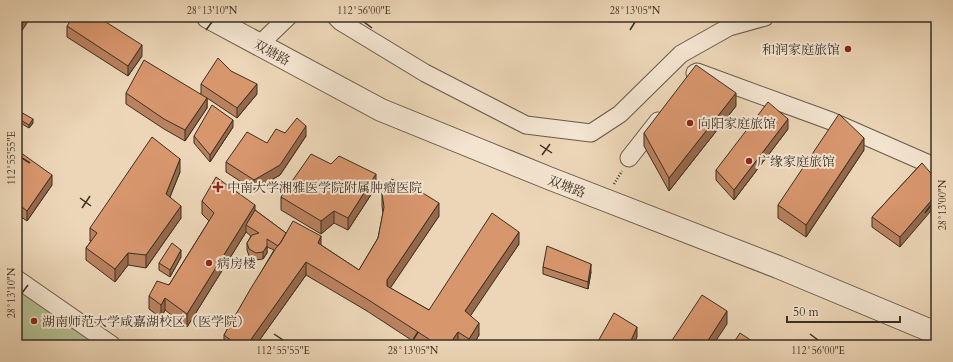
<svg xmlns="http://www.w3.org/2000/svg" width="953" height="362" viewBox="0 0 953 362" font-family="Cardo,'Noto Serif SC',serif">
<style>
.grass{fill:#b3bf92;stroke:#77785a}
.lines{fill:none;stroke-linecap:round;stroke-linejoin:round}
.minor-casing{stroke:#675a48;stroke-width:19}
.tertiary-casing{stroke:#675a48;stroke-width:24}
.path{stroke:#3b3023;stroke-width:2.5;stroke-dasharray:1 2;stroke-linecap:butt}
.minor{stroke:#f3e4d0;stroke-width:17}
.tertiary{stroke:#f3e4d0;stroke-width:22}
.wall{fill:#ba815e;stroke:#3b3023}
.shaded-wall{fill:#97694c;stroke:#3b3023}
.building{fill:#d8966d;stroke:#3b3023}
.ticks{fill:none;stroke:#3b3023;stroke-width:1.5}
.poi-dot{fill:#8f2418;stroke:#f3e4d0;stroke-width:1.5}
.labels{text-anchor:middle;stroke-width:4;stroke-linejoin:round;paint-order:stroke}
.poi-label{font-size:13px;fill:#3b3023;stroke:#f3e4d0;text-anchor:start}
.street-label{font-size:13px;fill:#3b3023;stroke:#f3e4d0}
.neatline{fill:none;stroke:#3b3023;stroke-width:1.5}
.ticks-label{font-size:10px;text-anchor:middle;fill:#3b3023}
</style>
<rect width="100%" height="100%" fill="#ecd6b7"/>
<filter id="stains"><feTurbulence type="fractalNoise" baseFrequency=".005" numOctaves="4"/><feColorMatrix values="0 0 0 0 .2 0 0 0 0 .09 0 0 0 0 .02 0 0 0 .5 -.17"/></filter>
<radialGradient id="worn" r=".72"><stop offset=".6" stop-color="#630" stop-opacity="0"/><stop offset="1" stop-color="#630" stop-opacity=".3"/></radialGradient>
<path class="grass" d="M 17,284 L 104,345 L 17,345 Z"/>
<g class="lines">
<g class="minor-casing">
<path id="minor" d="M 336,17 L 341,22 L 425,73 L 526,125 L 591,133 L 620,114 L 681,54 L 729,27 L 765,17
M 259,45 L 288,17
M 695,73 L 697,72 L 831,121 L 936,167
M 629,158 L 658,121
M 17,279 L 112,345"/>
</g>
<g class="tertiary-casing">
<path id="tertiary" d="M 208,17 L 381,110 L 551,179 L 778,267 L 936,333"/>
</g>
<path class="path" d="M 614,184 L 622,171"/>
<use href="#minor" class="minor"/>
<use href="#tertiary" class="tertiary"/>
</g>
<path class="wall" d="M 67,26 L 142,56 L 128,76 L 67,37 Z
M 231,71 L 257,94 L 237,118 L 207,98 L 207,108 L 185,141 L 164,129 L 126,104 L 126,93 L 201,94 L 201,84 Z
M 736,106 L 669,191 L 644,146 L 644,133 Z
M 17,115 L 33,123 L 29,128 L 17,121 Z
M 233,127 L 210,162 L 194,143 L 194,136 Z
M 788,129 L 734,200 L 716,180 L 716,170 Z
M 285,133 L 306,136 L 280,175 L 254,190 L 226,172 L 226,162 L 267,143 Z
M 17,150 L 52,185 L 27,221 L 17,214 Z
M 864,150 L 806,237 L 778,218 L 778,205 Z
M 922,163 L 900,247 L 872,227 L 872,217 Z
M 180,172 L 170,197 L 181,218 L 146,268 L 128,265 L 115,282 L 86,260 L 86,248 L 91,241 L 90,241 L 90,228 Z
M 376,187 L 348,230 L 334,223 L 321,234 L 281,210 L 281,197 Z
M 382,193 L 439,216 L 390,288 L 429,310 L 519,244 L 470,315 L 479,335 L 473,345 L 459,345 L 458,344 L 458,345 L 419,345 L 367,311 L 306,275 L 256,345 L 224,345 L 224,335 L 274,250 L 267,247 L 267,253 L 263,259 L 256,260 L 249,256 L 247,250 L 247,243 L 251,236 L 246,232 L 187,327 L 165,310 L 161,318 L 149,309 L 149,296 L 169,285 L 209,221 L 202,214 L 202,201 L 255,210 L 286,233 L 321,245 L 359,270 L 378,238 L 383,213 L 382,206 Z
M 181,257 L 170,277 L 159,270 L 159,263 Z
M 543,267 L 591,272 L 588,289 L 543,274 Z"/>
<path class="shaded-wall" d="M 23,17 L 31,17 L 17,38 L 17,26 Z
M 142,45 L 142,56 L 128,76 L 128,66 Z
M 257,84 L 257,94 L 237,118 L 237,108 Z
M 736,93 L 736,106 L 669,191 L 669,178 Z
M 207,98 L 207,108 L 185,141 L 185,130 Z
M 33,119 L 33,123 L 29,128 L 29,125 Z
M 788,119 L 788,129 L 734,200 L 734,190 Z
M 233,120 L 233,127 L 210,162 L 210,155 Z
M 306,126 L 306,136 L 280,175 L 254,190 L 254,180 Z
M 864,138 L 864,150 L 806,237 L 806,225 Z
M 180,159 L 180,172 L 166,206 L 166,194 Z
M 376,174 L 376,187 L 348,230 L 348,218 Z
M 52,175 L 52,185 L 27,221 L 27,211 Z
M 936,195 L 936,205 L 900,247 L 900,237 Z
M 439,203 L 439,216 L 387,293 L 387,280 Z
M 255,205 L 255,217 L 246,225 L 246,232 L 187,327 L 187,314 Z
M 181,206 L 181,218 L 146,268 L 146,255 Z
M 334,211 L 334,223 L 321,234 L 321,221 Z
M 519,232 L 519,244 L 465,324 L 465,311 Z
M 321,236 L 321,249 L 318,243 Z
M 267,246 L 267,253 L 263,259 L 263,252 Z
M 181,250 L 181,257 L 170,277 L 170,270 Z
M 128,253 L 128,265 L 115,282 L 115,269 Z
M 306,262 L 306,275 L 256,345 L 247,345 Z
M 591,264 L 591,272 L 588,289 L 588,282 Z
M 165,298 L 165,310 L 161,318 L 161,305 Z
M 727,311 L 727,324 L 713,345 L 705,345 Z
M 479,323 L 479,335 L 473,345 L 469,345 L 469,339 Z
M 637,327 L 637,337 L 633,345 L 629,345 Z
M 458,332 L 458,345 L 449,345 Z"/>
<path class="building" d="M 17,17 L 23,17 L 17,26 Z
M 73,17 L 98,17 L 142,45 L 128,66 L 67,26 Z
M 218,58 L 231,71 L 257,84 L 237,108 L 201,84 Z
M 144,60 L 207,98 L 185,130 L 164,119 L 126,93 Z
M 696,65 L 736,93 L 669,178 L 644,133 Z
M 768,102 L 788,119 L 734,190 L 716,170 Z
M 212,105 L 233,120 L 210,155 L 194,136 Z
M 19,111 L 33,119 L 29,125 L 17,118 L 17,115 Z
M 839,114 L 864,138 L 806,225 L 778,205 Z
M 297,118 L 306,126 L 280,165 L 254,180 L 226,162 L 247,132 L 267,143 L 276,129 L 285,133 Z
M 152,137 L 180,159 L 166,194 L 181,206 L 146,255 L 128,253 L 115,269 L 86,248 L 97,233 L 90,228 Z
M 17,150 L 52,175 L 27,211 L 17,203 Z
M 311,154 L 331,164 L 339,156 L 376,174 L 348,218 L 334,211 L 321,221 L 281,197 Z
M 922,163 L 936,179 L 936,195 L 900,237 L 872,217 Z
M 216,177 L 255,205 L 187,314 L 165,298 L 161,305 L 149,296 L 157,281 L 169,285 L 214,213 L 202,201 Z
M 391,179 L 413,187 L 439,203 L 387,280 L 387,286 L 429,310 L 492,213 L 519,232 L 465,311 L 479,323 L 469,339 L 458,332 L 449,345 L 438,345 L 367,299 L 306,262 L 247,345 L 237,345 L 224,335 L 251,288 L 276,248 L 281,242 L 293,221 L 321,236 L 318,243 L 359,270 L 378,238 L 384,207 L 382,193 Z
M 255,210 L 286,233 L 281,242 L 278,246 L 267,239 L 267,246 L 263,252 L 256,253 L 249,249 L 247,243 L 252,235 L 259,233 L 246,225 Z
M 172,243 L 181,250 L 170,270 L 159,263 Z
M 547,246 L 591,264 L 588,282 L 543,267 Z
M 702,295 L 727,311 L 705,345 L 669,345 Z
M 614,313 L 637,327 L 629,345 L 596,345 Z
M 740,333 L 758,345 L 732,345 Z"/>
<path class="ticks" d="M 364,22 L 372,28M 206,30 L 212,22M 630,30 L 635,22M 540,145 L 552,153M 542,155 L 550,144M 22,158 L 30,163M 80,198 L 91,206M 82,208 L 90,196M 925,213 L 931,205M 22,293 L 28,285M 274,334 L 283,340M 810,334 L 818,340M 413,340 L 418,332"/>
<g class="poi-dot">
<circle cx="848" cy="49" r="4"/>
<circle cx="690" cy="123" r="4"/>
<circle cx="749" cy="161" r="4"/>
<path d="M216 181h4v4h4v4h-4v4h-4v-4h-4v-4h4z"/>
<circle cx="209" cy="263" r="4"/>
<circle cx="34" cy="321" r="4"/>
</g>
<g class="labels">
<g class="poi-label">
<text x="840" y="54" text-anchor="end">和润家庭旅馆</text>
<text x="698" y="128">向阳家庭旅馆</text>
<text x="757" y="166">广缘家庭旅馆</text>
<text x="227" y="192">中南大学湘雅医学院附属肿瘤医院</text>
<text x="217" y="268">病房楼</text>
<text x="42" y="326">湖南师范大学咸嘉湖校区（医学院）</text>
</g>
<g class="street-label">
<text transform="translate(272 52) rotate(28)" y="5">双塘路</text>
<text transform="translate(567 186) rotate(21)" y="5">双塘路</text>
</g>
</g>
<rect width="953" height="362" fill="none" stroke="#ecd6b7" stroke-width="44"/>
<path d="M787 316v6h113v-6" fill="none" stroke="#3b3023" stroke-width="2"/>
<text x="793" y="316" font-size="12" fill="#3b3023" stroke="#f3e4d0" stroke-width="3" paint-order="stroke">50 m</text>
<rect x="22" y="22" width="909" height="318" class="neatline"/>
<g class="ticks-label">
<text x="212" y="14">28°13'10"N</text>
<text x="364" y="14">112°56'00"E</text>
<text x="635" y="14">28°13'05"N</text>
<text transform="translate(11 158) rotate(-90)" y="4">112°55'55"E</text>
<text transform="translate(942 205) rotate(-90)" y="4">28°13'00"N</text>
<text transform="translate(11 293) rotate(-90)" y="4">28°13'10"N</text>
<text x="283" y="354">112°55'55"E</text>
<text x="413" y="354">28°13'05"N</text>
<text x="818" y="354">112°56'00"E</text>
</g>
<rect width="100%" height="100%" filter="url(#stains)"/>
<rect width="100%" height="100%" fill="url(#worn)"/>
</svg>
